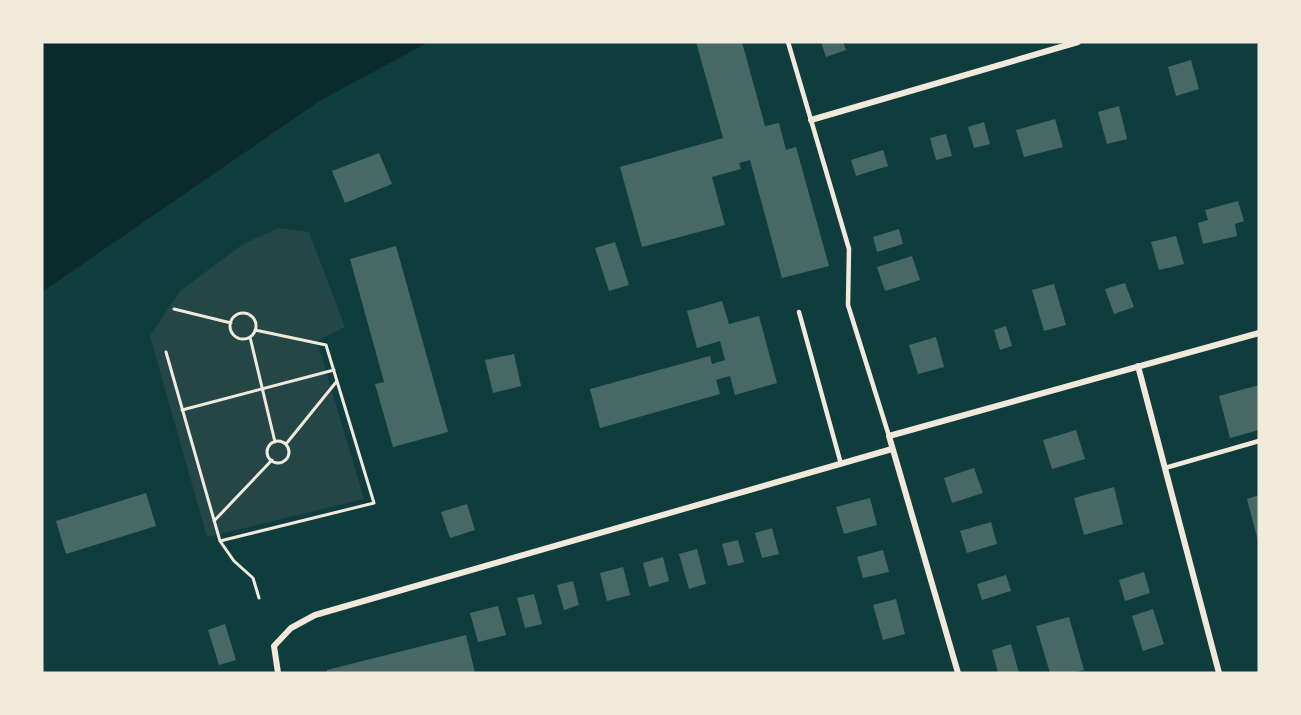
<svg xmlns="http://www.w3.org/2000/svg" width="1301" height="715" viewBox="0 0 1301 715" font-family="Inter,sans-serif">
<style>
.green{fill:#244646}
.water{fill:#0a2a2b}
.building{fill:#486865}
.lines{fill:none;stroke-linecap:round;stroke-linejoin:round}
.path{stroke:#f1e9da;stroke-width:3}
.service{stroke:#f1e9da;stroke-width:4.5}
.minor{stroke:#f1e9da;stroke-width:6}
</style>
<rect width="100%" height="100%" fill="#0f3d3e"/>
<path class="green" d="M 279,228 L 309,232 L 345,327 L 317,341 L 364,499 L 207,537 L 150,336 L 180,291 L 243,244 Z"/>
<path class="water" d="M 42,42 L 429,42 L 321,100 L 42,292 Z"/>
<path class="building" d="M 696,42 L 742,42 L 765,126 L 779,123 L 786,150 L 796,147 L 829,266 L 782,278 L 750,160 L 739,163 L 741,169 L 712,177 L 725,225 L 642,247 L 620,167 L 723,138 Z
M 821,42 L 843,42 L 846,50 L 826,57 Z
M 1191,60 L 1199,89 L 1176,96 L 1168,67 Z
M 1119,106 L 1127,139 L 1107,144 L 1098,112 Z
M 1055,119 L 1063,147 L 1024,157 L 1016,130 Z
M 984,122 L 990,144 L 974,148 L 968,127 Z
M 946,134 L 952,156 L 936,160 L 930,138 Z
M 883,150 L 888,166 L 856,176 L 851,160 Z
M 379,153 L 392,184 L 345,203 L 332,171 Z
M 1238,201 L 1244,221 L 1235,224 L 1237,236 L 1203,244 L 1198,223 L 1208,220 L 1205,210 Z
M 899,229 L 903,244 L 877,252 L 873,237 Z
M 1176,236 L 1184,264 L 1159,270 L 1151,242 Z
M 615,242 L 629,285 L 609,291 L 595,248 Z
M 396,246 L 448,432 L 393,447 L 375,384 L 384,382 L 350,259 Z
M 912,256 L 920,280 L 885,291 L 877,267 Z
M 1125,283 L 1134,307 L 1114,314 L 1105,289 Z
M 1054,284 L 1066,325 L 1044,331 L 1032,290 Z
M 722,301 L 729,324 L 759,316 L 777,383 L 735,395 L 730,376 L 716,380 L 720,394 L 600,428 L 590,389 L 710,356 L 712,364 L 725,360 L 720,341 L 697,348 L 687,311 Z
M 1006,326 L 1012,346 L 1000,350 L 994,330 Z
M 936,337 L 944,367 L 918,374 L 909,345 Z
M 514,354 L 521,386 L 493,393 L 485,360 Z
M 1259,385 L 1259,430 L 1230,438 L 1219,396 Z
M 1076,430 L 1085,459 L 1052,469 L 1043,440 Z
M 974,468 L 983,493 L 952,503 L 944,478 Z
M 1114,487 L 1123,524 L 1084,535 L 1074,498 Z
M 146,493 L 156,526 L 66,554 L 56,521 Z
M 1259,495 L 1259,541 L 1258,541 L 1247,499 Z
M 870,498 L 877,525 L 844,534 L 836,507 Z
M 467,504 L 475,530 L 450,538 L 441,512 Z
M 991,522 L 997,544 L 967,553 L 960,531 Z
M 772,528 L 779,554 L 762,558 L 755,533 Z
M 738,540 L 744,562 L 728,566 L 722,544 Z
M 697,549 L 706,584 L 689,589 L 679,554 Z
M 883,550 L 889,572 L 863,578 L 857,557 Z
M 663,557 L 669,581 L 649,587 L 643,563 Z
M 623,567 L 630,595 L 607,601 L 600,573 Z
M 1144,572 L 1150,593 L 1125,601 L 1119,580 Z
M 1006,575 L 1011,591 L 982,600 L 977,584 Z
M 573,581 L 579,605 L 564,610 L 557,585 Z
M 534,594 L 542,624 L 525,628 L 517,598 Z
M 896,599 L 905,634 L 883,640 L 873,605 Z
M 498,606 L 506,635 L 478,642 L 470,613 Z
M 1153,609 L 1164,644 L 1143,651 L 1132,616 Z
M 1069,617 L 1084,670 L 1072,673 L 1050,673 L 1036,626 Z
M 225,624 L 236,660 L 219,665 L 208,630 Z
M 466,635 L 475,673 L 327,673 L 327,670 Z
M 1011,644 L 1019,673 L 998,673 L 992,650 Z"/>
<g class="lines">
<path class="path" d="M 174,309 L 231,323
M230 326a13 13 0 1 1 26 0a13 13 0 1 1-26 0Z
M 250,337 L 275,442
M 166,352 L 220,541 L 234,561 L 253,578 L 259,598
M 182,410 L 334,370
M267 452a11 11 0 1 1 22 0a11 11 0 1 1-22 0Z
M 286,444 L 337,381
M 214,521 L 272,460
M 220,541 L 374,503 L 326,345 L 255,330"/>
<path class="service" d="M 788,42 L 849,249 L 848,305 L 889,436
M 799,312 L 841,464
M 1165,468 L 1259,441"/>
<path class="minor" d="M 811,120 L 1078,42
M 1138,366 L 1219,673
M 278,673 L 274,646 L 291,628 L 315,615 L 892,449
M 958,673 L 889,436 L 1259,333"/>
</g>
<rect width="1301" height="715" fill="none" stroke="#f1e9da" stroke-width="87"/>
</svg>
